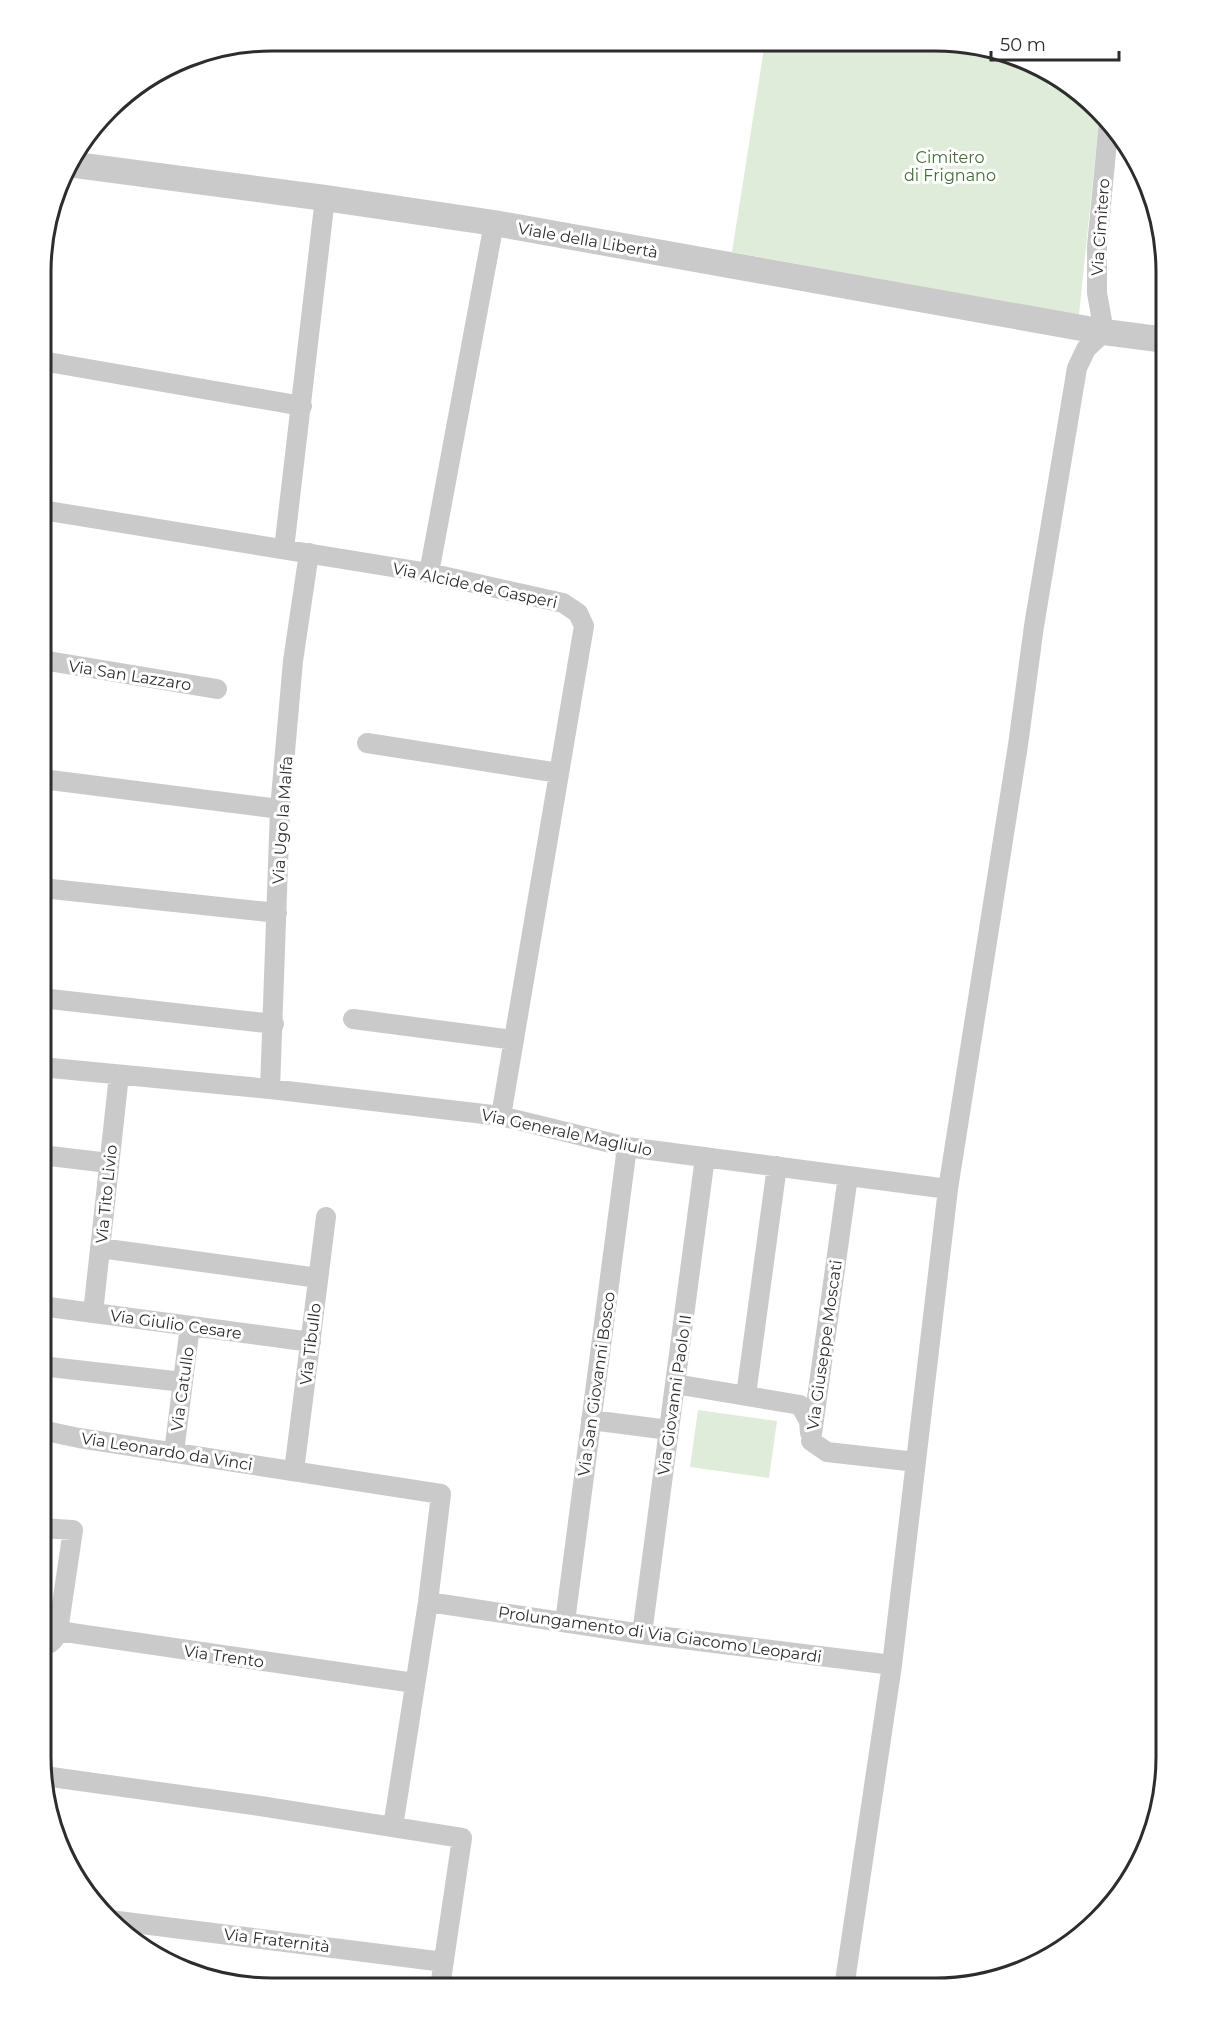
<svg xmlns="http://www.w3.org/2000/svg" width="1207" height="2029" viewBox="0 0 1207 2029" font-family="Montserrat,sans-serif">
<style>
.green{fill:#e0ecda}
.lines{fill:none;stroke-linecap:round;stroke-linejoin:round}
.minor{stroke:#cacaca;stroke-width:20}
.tertiary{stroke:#cacaca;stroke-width:26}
.labels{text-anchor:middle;stroke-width:6;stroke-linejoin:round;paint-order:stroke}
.park-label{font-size:16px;fill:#456c38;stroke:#fff}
.street-label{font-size:16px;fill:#2d2d2d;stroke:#fff}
.rim{fill:none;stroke:#2d2d2d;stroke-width:3}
</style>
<rect width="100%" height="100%" fill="#fff"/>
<path class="green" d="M 765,42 L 794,42 L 815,46 L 816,42 L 966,43 L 1024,58 L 1050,74 L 1048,86 L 1080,92 L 1100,112 L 1079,315 L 732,252 Z
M 698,1410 L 777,1421 L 769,1478 L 690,1467 Z"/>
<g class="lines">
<path class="minor" d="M 42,361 L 302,406
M 42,510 L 429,573 L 563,603 L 578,613 L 584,626 L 501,1116
M 284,549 L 325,198
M 429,573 L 494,223
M 42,660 L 217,689
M 367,743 L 559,773
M 42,779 L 280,809
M 42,888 L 277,913
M 41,998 L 274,1024
M 353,1019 L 514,1040
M 41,1067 L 270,1089 L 501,1116 L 627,1147 L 948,1189
M 270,1089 L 280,809 L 293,661 L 309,553
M 41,1155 L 109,1163
M 100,1248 L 318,1278
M 41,1306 L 311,1342
M 93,1313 L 119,1075
M 41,1366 L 183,1382
M 675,1384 L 800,1405 L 809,1421 L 810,1433
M 746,1395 L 777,1166
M 591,1420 L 669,1430
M 41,1430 L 79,1438 L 441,1494 L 428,1602 L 393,1827
M 811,1441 L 848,1176
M 811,1441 L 827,1452 L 916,1462
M 174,1452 L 190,1326
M 294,1471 L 326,1217
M 41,1528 L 73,1530 L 58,1631
M 428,1602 L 642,1634 L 892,1665
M 565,1622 L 627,1147
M 642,1634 L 705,1157
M 41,1645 C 51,1646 55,1639 58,1631 L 414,1683
M 44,1776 L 260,1806 L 462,1838 L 440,1987
M 110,1920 L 444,1962
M 844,1988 L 892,1665 L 948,1189 L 1018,745 L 1034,626 L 1077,368 L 1086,349 L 1104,332 L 1097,293 L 1097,246 L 1109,121"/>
<path class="tertiary" d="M 68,164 L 325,198 L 494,223 L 1104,332 L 1166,340"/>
</g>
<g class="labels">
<g class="park-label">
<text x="950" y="163">Cimitero<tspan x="950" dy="18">di Frignano</tspan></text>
</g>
<g class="street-label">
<text transform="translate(1100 227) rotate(-86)" y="6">Via Cimitero</text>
<text transform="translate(588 240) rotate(10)" y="6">Viale della Libertà</text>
<text transform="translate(475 585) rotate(12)" y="6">Via Alcide de Gasperi</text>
<text transform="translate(130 675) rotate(9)" y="6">Via San Lazzaro</text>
<text transform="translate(282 820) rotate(-86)" y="6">Via Ugo la Malfa</text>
<text transform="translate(567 1132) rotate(12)" y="6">Via Generale Magliulo</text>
<text transform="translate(106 1194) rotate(-84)" y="6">Via Tito Livio</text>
<text transform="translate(176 1324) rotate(8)" y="6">Via Giulio Cesare</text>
<text transform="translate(310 1344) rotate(-83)" y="6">Via Tibullo</text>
<text transform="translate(824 1345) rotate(-82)" y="6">Via Giuseppe Moscati</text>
<text transform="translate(596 1384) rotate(-82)" y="6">Via San Giovanni Bosco</text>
<text transform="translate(182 1389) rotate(-82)" y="6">Via Catullo</text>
<text transform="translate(674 1395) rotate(-82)" y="6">Via Giovanni Paolo II</text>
<text transform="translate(167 1451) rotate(9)" y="6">Via Leonardo da Vinci</text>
<text transform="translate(660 1634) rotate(8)" y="6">Prolungamento di Via Giacomo Leopardi</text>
<text transform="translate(224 1656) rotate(8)" y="6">Via Trento</text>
<text transform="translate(277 1940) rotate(7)" y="6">Via Fraternità</text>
</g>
</g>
<path d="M0 0H1207V2029H0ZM272 51H935A221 221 0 0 1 1156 272V1757A221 221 0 0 1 935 1978H272A221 221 0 0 1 51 1757V272A221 221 0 0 1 272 51Z" fill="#fff" fill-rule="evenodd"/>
<path class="rim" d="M272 51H935A221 221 0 0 1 1156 272V1757A221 221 0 0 1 935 1978H272A221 221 0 0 1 51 1757V272A221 221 0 0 1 272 51Z"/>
<path d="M991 51v9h128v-9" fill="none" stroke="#2d2d2d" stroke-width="3"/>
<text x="1000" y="51" font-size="18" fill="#2d2d2d" stroke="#ffffff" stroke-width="4.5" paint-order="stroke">50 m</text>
</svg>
